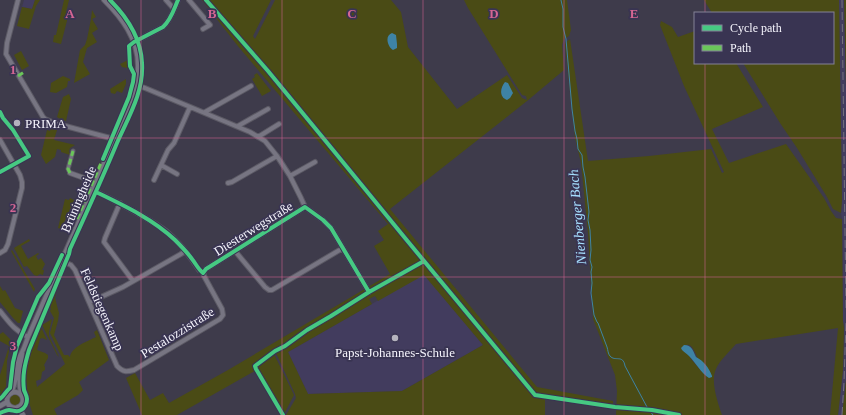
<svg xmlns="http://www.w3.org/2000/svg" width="846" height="415" viewBox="0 0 846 415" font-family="'Times New Roman',serif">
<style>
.built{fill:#423c5e}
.green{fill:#4a4b15;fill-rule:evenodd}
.water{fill:#3e83a5}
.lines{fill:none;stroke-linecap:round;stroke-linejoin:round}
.stream{stroke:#3e83a5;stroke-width:1}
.pedestrian-casing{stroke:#5c5a65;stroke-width:5}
.minor-casing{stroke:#5c5a65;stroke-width:6}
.tertiary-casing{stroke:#5c5a65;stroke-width:6}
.pedestrian{stroke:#777582;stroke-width:3}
.minor{stroke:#777582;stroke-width:4}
.tertiary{stroke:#777582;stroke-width:4.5}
.rail{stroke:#74727e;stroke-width:1;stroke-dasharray:8 4;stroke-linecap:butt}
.quiet{stroke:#6ac65a;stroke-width:3;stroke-dasharray:6 3;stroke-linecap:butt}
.cycleway-casing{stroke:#393452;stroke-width:6}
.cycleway{stroke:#46c982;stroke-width:4}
.grid{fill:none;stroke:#d46593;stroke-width:1;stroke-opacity:0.55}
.poi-dot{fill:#b5b3be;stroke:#393452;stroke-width:1.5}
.labels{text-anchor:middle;stroke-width:3.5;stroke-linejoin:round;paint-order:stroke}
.poi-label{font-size:13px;fill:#f5f4fc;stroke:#393452;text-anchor:start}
.street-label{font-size:13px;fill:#f5f4fc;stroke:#393452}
.water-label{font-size:14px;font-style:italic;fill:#a6e0ff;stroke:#393452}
.grid-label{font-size:13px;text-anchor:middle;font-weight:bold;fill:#d46593;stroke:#393452;stroke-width:3.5;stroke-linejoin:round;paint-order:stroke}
</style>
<rect width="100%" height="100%" fill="#3e3b4b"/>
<path class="built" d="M 24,0 L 35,0 L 32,9 L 22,7 Z
M 839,0 L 844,0 L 846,87 L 846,380 L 842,415 L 838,415 L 843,370 L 844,328 L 843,321 L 842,219 L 841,213 L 842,200 Z
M 424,274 L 483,345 L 402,391 L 308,394 L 288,352 Z"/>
<path class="green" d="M 35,0 L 40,0 L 36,6 L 29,29 L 17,26 L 22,7 L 32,9 Z
M 64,0 L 69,0 L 66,12 L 69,13 L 61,44 L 53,42 L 54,35 L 56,35 Z
M 202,0 L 271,0 L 253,36 L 255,39 L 275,0 L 391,0 L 401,12 L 408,47 L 457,109 L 507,75 L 522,98 L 527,100 L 526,96 L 522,95 L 468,8 L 464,0 L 567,0 L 571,30 L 569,36 L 564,39 L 562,45 L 564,70 L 527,101 L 390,209 L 537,387 L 613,401 L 613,405 L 545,394 L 545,415 L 286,415 L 296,398 L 295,394 L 276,353 L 274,354 L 294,395 L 284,414 L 258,369 L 177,415 L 142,415 L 126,378 L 135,373 L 150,400 L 163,393 L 169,403 L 228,370 L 390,274 L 374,246 L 384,240 L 378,231 L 388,224 L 237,45 ZM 424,275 L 483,345 L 402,391 L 308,394 L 288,352 L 372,304 L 369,299 L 375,296 L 378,301 Z
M 704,0 L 839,0 L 842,200 L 841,213 L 833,209 L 827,197 L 797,148 L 780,123 L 743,63 L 833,63 L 833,13 L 712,13 Z
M 844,0 L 846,0 L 846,87 Z
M 92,10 L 96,17 L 92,19 L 98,29 L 92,33 L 97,42 L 87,48 L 83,62 L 90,74 L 74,83 L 80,50 L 85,45 L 87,39 L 91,19 Z
M 661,21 L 672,27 L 678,37 L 695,31 L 695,63 L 736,63 L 763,107 L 712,129 L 729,163 L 786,144 L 824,198 L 831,211 L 836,218 L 842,219 L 843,321 L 844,328 L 843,370 L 838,415 L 830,415 L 838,328 L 736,344 C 730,351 719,361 716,369 C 710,381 718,403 722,415 L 616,415 L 617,391 L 615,375 L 593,319 L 588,233 L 581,163 L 575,138 L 565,45 L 566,42 L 570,39 L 588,161 L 649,156 L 711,149 L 722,173 L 724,172 L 684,86 L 660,25 ZM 684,345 C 687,345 688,344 691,346 C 696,351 700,365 702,372 L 691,359 Z
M 21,51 L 29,66 L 22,70 L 14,55 Z
M 130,59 L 132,64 L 132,69 L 122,67 L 120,64 Z
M 257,73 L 271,91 L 262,96 L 252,79 L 255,77 L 254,75 Z
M 63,76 L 70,79 L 70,81 L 68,81 L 67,87 L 56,93 L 50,92 L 51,83 Z
M 126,79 L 126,84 L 122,93 L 117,91 L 115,94 L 111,93 L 110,89 Z
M 69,94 L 71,99 L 66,121 L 62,120 L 57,117 L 63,97 Z
M 51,128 L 57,130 L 54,140 L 75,145 L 70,148 L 69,151 L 70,155 L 61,152 L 61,150 L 57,149 L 55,157 L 46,164 L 41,155 L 47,130 L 50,131 Z
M 70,198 L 74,200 L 61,229 L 58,228 L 65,199 L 69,200 Z
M 29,239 L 30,241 L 21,246 L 28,259 L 38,253 L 39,254 L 36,256 L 38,260 L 41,258 L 45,264 L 42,270 L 44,270 L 43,275 L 40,274 L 37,276 L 34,275 L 27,266 L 24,267 L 14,248 Z
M 12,250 L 35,289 L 34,292 L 11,251 Z
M 0,286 L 3,291 L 5,290 L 15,308 L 23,311 L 20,323 L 18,323 L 13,318 L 0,302 Z
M 55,286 L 57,289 L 55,298 L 59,313 L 58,321 L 54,335 L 64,355 L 68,355 L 70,357 C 71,347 88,341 96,337 L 94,332 L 97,330 L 109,360 L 79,382 L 83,390 L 78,395 L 54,409 L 57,415 L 33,415 L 28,399 L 25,368 L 33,345 L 41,327 L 47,340 L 42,338 L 40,339 L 37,350 L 45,353 L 48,355 L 48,358 L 44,365 L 45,367 L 45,370 L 42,372 L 41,379 L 36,381 L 37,387 L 65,364 L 50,333 L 54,318 L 50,311 L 51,309 C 48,301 51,295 54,287 Z
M 52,319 L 49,332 L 49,336 L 59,357 L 57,355 L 42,325 Z
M 3,332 L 10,339 L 11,342 L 7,361 L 6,387 L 0,396 L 0,392 L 1,392 L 0,390 L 0,375 L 9,346 L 0,341 L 0,334 Z
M 846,380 L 846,415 L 842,415 Z
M9.5 400a5.5 5.5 0 1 1 11 0a5.5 5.5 0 1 1-11 0Z"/>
<path class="water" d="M 392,33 L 396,35 L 397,44 L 397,48 L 393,50 C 388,47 384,36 392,33 Z
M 505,82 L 508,83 L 513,93 L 510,98 L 507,100 C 499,97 500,88 505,82 Z
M 684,345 C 692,345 693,351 696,357 C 704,361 709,368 712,376 L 712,377 L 709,378 C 701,373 696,363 689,356 C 687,354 684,352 682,350 L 681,348 Z"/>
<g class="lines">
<path class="stream" d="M 561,0 L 563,9 L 563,27 L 566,39 L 572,109 L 575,131 L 577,139 L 578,149 L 582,155 L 583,167 L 585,177 L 589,212 L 588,220 L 590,230 L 591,250 L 590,260 L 592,267 L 591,272 L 592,283 L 591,293 L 594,315 L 597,322 L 598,323 C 601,331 604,339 607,347 C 608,350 608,354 610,356 C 615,362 623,354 625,366 L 647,407 L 653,415"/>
<g class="pedestrian-casing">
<path id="pedestrian" d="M 70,173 L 68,169 L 73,151"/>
</g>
<g class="minor-casing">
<path id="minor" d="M 18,0 L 7,43 L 6,54 L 43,117 L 45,119 L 54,123 L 114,139
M 166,0 L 174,9
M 189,0 L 210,25 L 203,29
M 134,42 L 163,27 C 171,20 174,9 178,0
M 136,85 L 145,88 L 250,132 L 265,141 L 277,156 L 290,176 L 301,198 L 305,207
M 205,112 L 251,86
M 238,126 L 268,109
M 258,137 L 279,124
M 0,140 L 20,175 L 22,182 L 22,188 L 8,244 L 5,250 L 0,253
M 70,173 L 84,178 L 87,181 L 86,186 C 113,201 142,213 167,232 C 180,243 190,256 199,270
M 177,174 L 161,165 L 168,150 L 174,143 L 190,107
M 290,176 L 315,162
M 154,180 L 161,165
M 228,183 L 232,182 L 277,156
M 120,203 L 105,238 L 104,242 L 133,281
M 235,251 L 265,287 L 269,290 L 272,290 L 343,248
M 62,261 L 71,265 L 75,270 L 117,366 C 123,372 126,372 134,370 L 220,319 L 223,315 L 222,309 L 204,276 C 203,273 204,271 206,269 L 305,207 L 323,220 L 331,228 L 369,292
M 90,302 L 123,287 L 181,254 L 185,251
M 0,311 C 9,322 15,331 28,337
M 11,393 C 17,382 16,372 18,361 C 19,357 20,355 22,352 C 25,347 26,342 28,337 C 55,276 82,215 108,154 C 113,144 117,133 121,123 C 129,105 138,86 138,66 C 138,39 122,18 104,0
M 21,394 C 19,385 19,376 20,367 C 21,362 22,358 22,353"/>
</g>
<g class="tertiary-casing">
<path id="tertiary" d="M7 400a8 8 0 1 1 16 0a8 8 0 1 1-16 0Z
M 0,406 L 7,402
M 18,407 L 23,415"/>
</g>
<use href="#pedestrian" class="pedestrian"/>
<use href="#minor" class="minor"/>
<use href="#tertiary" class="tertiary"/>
<path class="rail" d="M 842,0 L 846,309
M 842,415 L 844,382 L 846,323"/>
<path class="quiet" d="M 18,76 L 24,72
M 70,173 L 68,169 L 73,151
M 77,219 L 104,156"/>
<g class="cycleway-casing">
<path id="cycleway" d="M 206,0 L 268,71 L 333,150 L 405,238 L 535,395 L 615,407 L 652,410 L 679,415
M 0,112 L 3,118 L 13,130 L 29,156 L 0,172
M 103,159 L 129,97 L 133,82 L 134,74 L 130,66 L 129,46 L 134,42 L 163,27 C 171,20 174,9 178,0
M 96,192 C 123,205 153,219 175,240 C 181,246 187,252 192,259 C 196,264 198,269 203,273 L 206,269 L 305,207 L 323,220 L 331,228 L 369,292
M 0,399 C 4,396 6,391 10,388 L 13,362 L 17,346 L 38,297 L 49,283 L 62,255
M 0,413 C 3,412 6,410 9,410 C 13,410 17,413 21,410 C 25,408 27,403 27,399 C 27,396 25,393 24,390 C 22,375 25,364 29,350 L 69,254 L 70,249 C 86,214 102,179 117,143 C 128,118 144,92 142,63 C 141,38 127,17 110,0
M 283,415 L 256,369 L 255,366 L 275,351 L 285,346 L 307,330 L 331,316 L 369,292 L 424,261"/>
</g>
<use href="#cycleway" class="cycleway"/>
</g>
<path class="grid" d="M 141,0 L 141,415M 282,0 L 282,415M 423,0 L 423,415M 564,0 L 564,415M 705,0 L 705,13M 705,63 L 705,415M 0,138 L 846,138M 0,277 L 846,277"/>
<g class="poi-dot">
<circle cx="17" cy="123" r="4"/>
<circle cx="395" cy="338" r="4"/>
</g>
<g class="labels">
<g class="poi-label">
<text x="25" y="128">PRIMA</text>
<text x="395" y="357" text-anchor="middle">Papst-Johannes-Schule</text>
</g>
<g class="street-label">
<text transform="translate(78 199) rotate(-67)" y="5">Brüningheide</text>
<text transform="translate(253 228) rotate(-32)" y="5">Diesterwegstraße</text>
<text transform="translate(103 309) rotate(66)" y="5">Feldstiegenkamp</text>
<text transform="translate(177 332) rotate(-32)" y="5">Pestalozzistraße</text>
</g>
<g class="water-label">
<text transform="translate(577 217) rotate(-95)" y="5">Nienberger Bach</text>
</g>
</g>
<g class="grid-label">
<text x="70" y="18">A</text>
<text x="212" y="18">B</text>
<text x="352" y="18">C</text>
<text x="494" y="18">D</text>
<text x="634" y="18">E</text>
<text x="13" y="74">1</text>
<text x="13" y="212">2</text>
<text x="13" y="350">3</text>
</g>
<rect x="694" y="12" width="140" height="52" fill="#393452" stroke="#848196"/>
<rect x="702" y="25" width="20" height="6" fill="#46c982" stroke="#848196"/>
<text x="730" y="32" font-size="12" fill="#f5f4fc">Cycle path</text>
<rect x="702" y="45" width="20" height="6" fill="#6ac65a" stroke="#848196"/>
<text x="730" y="52" font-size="12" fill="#f5f4fc">Path</text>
</svg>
